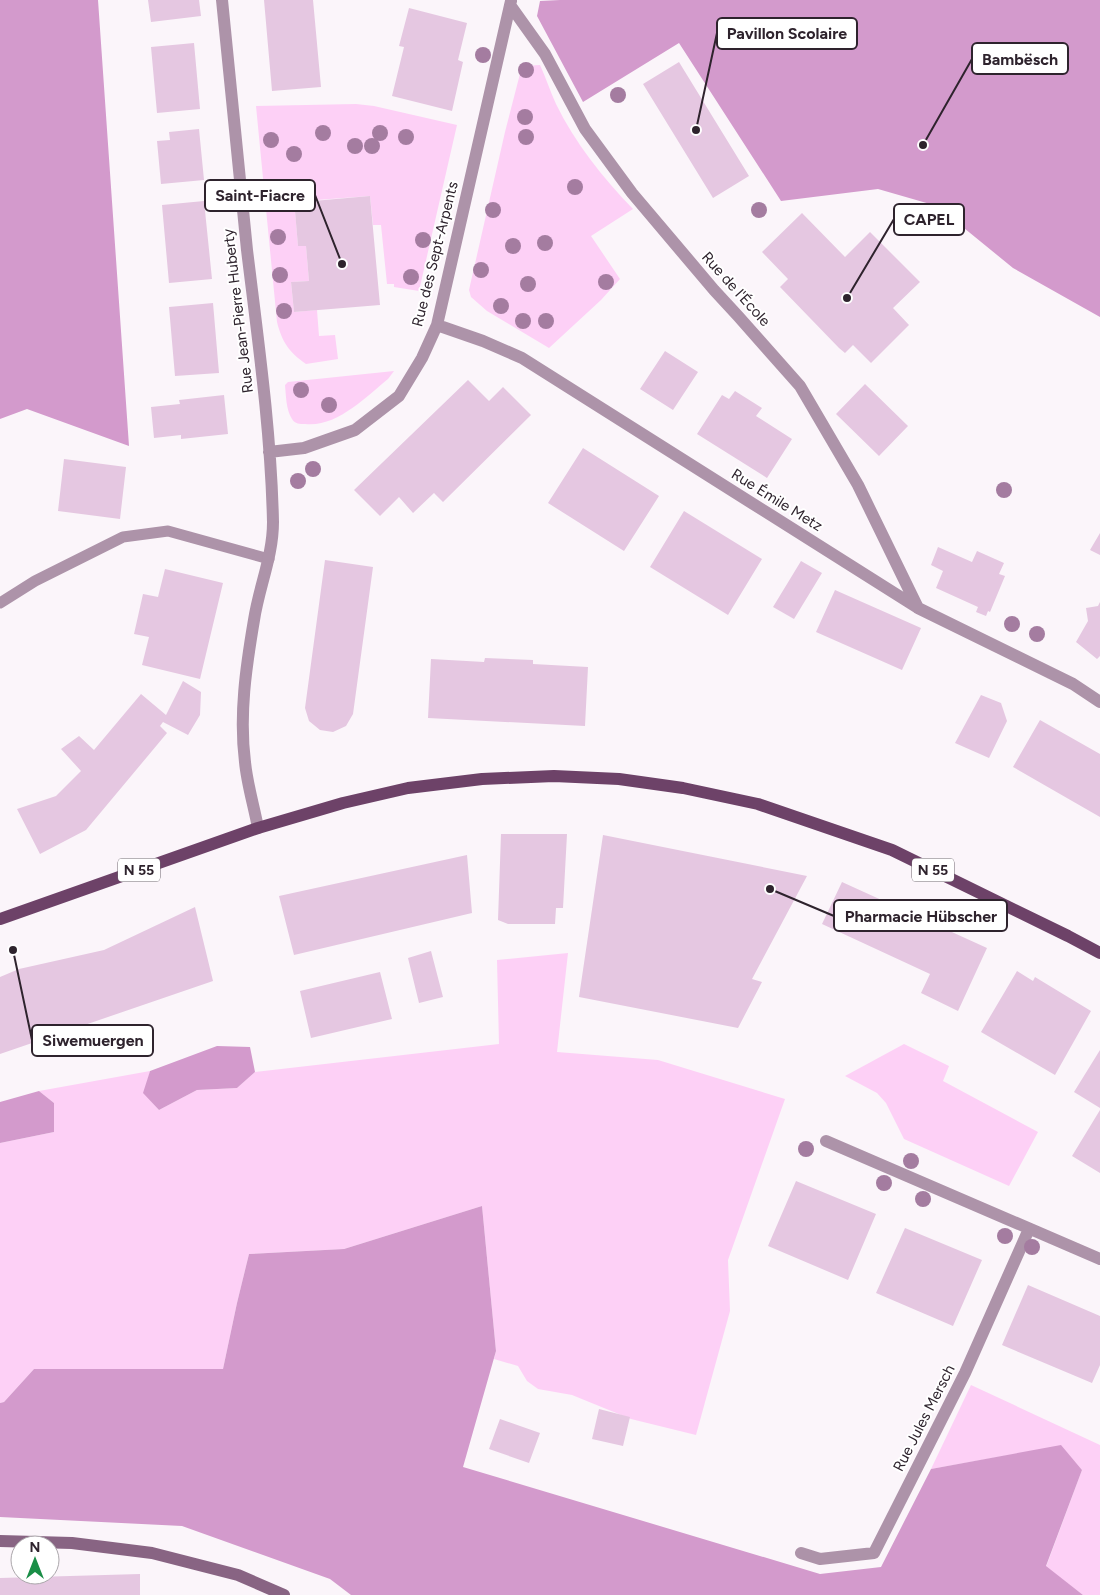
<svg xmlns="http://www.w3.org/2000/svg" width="1100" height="1595" viewBox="0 0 1100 1595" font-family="Figtree,sans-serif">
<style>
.green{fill:#fdd0f6}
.forest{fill:#d39acc}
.building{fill:#e5c7e1}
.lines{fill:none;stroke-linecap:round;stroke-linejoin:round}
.service{stroke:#ad93a9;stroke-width:11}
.minor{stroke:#ad93a9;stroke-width:12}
.secondary{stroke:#886483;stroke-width:12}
.primary{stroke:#6d4268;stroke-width:12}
.tree{fill:#a47ca0}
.labels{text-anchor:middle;stroke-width:4;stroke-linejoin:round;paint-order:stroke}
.shield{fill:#fff;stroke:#6d656c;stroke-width:1}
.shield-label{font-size:14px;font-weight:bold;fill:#2e232d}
.street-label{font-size:15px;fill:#2e232d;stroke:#fff}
.leader{fill:none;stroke:#2e232d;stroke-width:2}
.callout-dot{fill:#2e232d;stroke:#fff;stroke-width:2}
.callout{fill:#fff;stroke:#2e232d;stroke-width:2}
.callout-label{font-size:16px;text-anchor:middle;font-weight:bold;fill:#2e232d}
</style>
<rect width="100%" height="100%" fill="#fbf5fa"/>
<path class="green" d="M 540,65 C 546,78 550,91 556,104 C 575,143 603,178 633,209 L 591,236 L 620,279 L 601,300 L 549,348 L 487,311 L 471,297 L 469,290 L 505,132 L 522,66 Z
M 356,104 L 374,106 L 457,125 L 419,291 L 394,287 L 394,284 L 387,284 L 381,225 L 373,225 L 370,196 L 303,201 L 303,210 L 295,211 L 298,246 L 306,246 L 309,281 L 291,282 L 294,312 L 317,310 L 319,336 L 335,335 L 338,359 L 306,364 C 289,352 282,342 277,322 L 256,106 Z
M 394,371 L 388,379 C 366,397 336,428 305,424 C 300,424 295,424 292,419 C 286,410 286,395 285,385 L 288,382 Z
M 568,953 L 557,1052 L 658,1060 L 785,1099 L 728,1260 L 730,1311 L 696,1435 L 631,1419 L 572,1395 L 538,1389 L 527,1381 L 518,1366 L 494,1359 L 496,1351 L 482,1206 L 344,1249 L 249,1254 L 237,1303 L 223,1369 L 34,1369 L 4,1402 L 0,1403 L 0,1143 L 54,1132 L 54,1103 L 39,1091 L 150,1071 L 144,1093 L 159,1110 L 197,1090 L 237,1088 L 255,1072 L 499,1044 L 497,960 Z
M 904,1044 L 949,1066 L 943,1081 L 1038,1132 L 1009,1186 L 904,1139 L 886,1103 L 877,1093 L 845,1076 Z
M 971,1385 L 1100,1445 L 1100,1595 L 1083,1595 L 1046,1567 L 1082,1470 L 1061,1446 L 931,1469 Z"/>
<path class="forest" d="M 0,0 L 98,0 L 129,446 L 27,409 L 0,419 Z
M 560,0 L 1100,0 L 1100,317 L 1013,268 L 937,206 L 878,189 L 781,201 L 679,43 L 583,102 L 537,16 L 540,1 Z
M 217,1046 L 250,1047 L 255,1072 L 237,1088 L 197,1090 L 159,1110 L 143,1093 L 150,1071 Z
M 39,1091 L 54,1103 L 54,1132 L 0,1143 L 0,1102 Z
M 482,1206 L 496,1351 L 463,1467 L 820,1574 L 881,1567 L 931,1469 L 1061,1445 L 1082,1470 L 1046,1566 L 1083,1595 L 351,1595 L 330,1579 L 182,1526 L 0,1517 L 0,1403 L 4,1402 L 34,1369 L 223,1369 L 237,1303 L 249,1254 L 344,1249 Z"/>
<path class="building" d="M 148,0 L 199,0 L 201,16 L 151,22 Z
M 264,0 L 313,0 L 321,87 L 272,91 Z
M 409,8 L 467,23 L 458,60 L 463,62 L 452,111 L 392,96 L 404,47 L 399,46 Z
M 194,43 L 200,109 L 157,113 L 151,47 Z
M 679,62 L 749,176 L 713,198 L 643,84 Z
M 199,129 L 204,180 L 161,184 L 157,141 L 170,140 L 169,132 Z
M 370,196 L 380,305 L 294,312 L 291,282 L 309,281 L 306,246 L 298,246 L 295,211 L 303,210 L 302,202 Z
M 204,201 L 212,279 L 169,283 L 162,205 Z
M 802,213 L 845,257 L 870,232 L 920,282 L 893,308 L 909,325 L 871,363 L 853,345 L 845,353 L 839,348 L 780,287 L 788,279 L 762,252 Z
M 213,303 L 219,373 L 175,376 L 169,307 Z
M 665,351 L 698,372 L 673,410 L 640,389 Z
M 468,380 L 489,401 L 503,387 L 531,415 L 443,502 L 434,493 L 413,513 L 399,497 L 380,516 L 354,490 Z
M 865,384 L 908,426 L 879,456 L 836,414 Z
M 735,391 L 762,408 L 756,416 L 792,439 L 767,478 L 697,434 L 722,395 L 729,399 Z
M 224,395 L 228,434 L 181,439 L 181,435 L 154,438 L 151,407 L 180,404 L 179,400 Z
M 583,448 L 659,496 L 624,551 L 548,503 Z
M 64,459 L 126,467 L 120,519 L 58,511 Z
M 684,511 L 762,559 L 728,615 L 650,567 Z
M 1100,533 L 1100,555 L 1090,550 Z
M 938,547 L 972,562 L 977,551 L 1004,563 L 999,574 L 1005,576 L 990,612 L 988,611 L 986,616 L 976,612 L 978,607 L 936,588 L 943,571 L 931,565 Z
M 325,560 L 373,567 L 353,714 L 346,726 L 333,732 L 320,730 L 309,721 L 305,708 Z
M 801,561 L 822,573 L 794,619 L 773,607 Z
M 165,569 L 223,583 L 200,679 L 142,665 L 149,637 L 134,634 L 143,594 L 158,597 Z
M 835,590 L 921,628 L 902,670 L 816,632 Z
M 1100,602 L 1100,656 L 1097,659 L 1076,642 L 1088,621 L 1086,608 L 1098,606 Z
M 485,658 L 533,660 L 533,664 L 588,667 L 585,726 L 428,718 L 431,659 L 484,662 Z
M 183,681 L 201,692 L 200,715 L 188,735 L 163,722 L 160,726 L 167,733 L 86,830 L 40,854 L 17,809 L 56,796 L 81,771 L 61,749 L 79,736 L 94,750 L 141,694 L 166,715 Z
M 981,695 L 1001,703 L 1007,721 L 989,758 L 955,743 Z
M 1040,720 L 1100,754 L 1100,817 L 1013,767 Z
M 501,834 L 567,834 L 563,908 L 556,908 L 555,924 L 508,924 L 498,920 Z
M 603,835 L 807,876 L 752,979 L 762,982 L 738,1028 L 579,997 Z
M 467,855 L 472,913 L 294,955 L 279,896 Z
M 842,882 L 987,948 L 958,1011 L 921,993 L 930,974 L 822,924 Z
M 195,907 L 213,981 L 0,1054 L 0,977 L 19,969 L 104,950 Z
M 431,951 L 443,997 L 419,1003 L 408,958 Z
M 1017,971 L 1033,981 L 1035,977 L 1091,1011 L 1055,1075 L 981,1032 Z
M 380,972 L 392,1019 L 311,1038 L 300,991 Z
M 1100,1050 L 1100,1108 L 1074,1092 Z
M 1100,1110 L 1100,1173 L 1072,1156 Z
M 796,1181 L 876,1214 L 848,1280 L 768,1246 Z
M 905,1228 L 982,1260 L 953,1326 L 876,1293 Z
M 1028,1285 L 1100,1316 L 1100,1365 L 1092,1383 L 1002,1345 Z
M 599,1409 L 630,1417 L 623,1446 L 592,1439 Z
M 500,1419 L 540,1433 L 529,1463 L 489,1449 Z
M 140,1574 L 140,1595 L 0,1595 L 0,1578 Z"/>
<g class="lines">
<path class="service" d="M 0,603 L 35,581 L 123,537 L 168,531 L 269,559"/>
<path class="minor" d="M 222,0 C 231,83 238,167 247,250 C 258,340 271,431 273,522 C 273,556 259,587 254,620 C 246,667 239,715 245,762 C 247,784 254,806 258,828
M 510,5 L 545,54 L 585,129 L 632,193 L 714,290 L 738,316 L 800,386 L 858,485 L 918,608
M 437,325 L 483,341 L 522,358 L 918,608 L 1073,684 L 1100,702
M 269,452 L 304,448 L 355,430 L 399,396 L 422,358 L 437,325 L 511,1
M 826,1141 L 1100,1259
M 801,1553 L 820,1559 L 874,1553 L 965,1373 L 1029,1229"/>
<path class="secondary" d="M 0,1541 L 72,1543 L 152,1553 L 238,1575 L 284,1595"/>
<path class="primary" d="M 0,919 L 258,828 L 343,803 L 408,788 L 482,779 L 554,776 L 619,779 L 683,788 L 758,804 L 892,850 L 1068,936 L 1100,953"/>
</g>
<g class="tree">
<circle cx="483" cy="55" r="8"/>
<circle cx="526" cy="70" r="8"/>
<circle cx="618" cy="95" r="8"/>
<circle cx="525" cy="117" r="8"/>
<circle cx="323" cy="133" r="8"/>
<circle cx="380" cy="133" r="8"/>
<circle cx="406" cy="137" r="8"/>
<circle cx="526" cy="137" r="8"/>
<circle cx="271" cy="140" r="8"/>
<circle cx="355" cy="146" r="8"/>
<circle cx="372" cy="146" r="8"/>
<circle cx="294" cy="154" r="8"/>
<circle cx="575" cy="187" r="8"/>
<circle cx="493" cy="210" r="8"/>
<circle cx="759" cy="210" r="8"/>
<circle cx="278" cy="237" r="8"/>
<circle cx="423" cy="240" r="8"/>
<circle cx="545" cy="243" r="8"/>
<circle cx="513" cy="246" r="8"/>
<circle cx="481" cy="270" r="8"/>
<circle cx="280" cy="275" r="8"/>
<circle cx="411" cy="277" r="8"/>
<circle cx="606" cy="282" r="8"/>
<circle cx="528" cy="284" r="8"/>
<circle cx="501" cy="306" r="8"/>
<circle cx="284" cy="311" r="8"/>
<circle cx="523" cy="321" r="8"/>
<circle cx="546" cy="321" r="8"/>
<circle cx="301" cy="390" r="8"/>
<circle cx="329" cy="405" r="8"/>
<circle cx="313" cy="469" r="8"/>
<circle cx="298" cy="481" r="8"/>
<circle cx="1004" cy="490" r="8"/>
<circle cx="1012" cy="624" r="8"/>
<circle cx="1037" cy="634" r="8"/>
<circle cx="806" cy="1149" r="8"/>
<circle cx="911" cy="1161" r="8"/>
<circle cx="884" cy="1183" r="8"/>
<circle cx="923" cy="1199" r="8"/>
<circle cx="1005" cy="1236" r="8"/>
<circle cx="1032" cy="1247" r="8"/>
</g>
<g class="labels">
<g class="shield">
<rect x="118" y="858.5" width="42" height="23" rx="4"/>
<rect x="912" y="858.5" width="42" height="23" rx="4"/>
</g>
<g class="shield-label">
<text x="139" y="875">N 55</text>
<text x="933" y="875">N 55</text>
</g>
<g class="street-label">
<text transform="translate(435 254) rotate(-76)" y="5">Rue des Sept-Arpents</text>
<text transform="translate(736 289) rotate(48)" y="5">Rue de l'École</text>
<text transform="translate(238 311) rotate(-97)" y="5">Rue Jean-Pierre Huberty</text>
<text transform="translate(777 500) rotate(32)" y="5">Rue Émile Metz</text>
<text transform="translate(924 1418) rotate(-63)" y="5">Rue Jules Mersch</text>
</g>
</g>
<path class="leader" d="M696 130L717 33M923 145L972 59M342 264L315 195M847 298L894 219M770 889L834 916M13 950L32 1040"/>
<g class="callout-dot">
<circle cx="696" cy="130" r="5"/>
<circle cx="923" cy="145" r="5"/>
<circle cx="342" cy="264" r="5"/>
<circle cx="847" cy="298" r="5"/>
<circle cx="770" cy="889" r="5"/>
<circle cx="13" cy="950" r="5"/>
</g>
<g class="callout">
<rect x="717" y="18" width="140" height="31" rx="5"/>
<rect x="972" y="43" width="96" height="31" rx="5"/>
<rect x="205" y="180" width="110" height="31" rx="5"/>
<rect x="894" y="204" width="70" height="31" rx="5"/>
<rect x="834" y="900" width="173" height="31" rx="5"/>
<rect x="32" y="1025" width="121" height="31" rx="5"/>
</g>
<g class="callout-label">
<text x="787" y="39">Pavillon Scolaire</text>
<text x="1020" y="65">Bambësch</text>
<text x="260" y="201">Saint-Fiacre</text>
<text x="929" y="225">CAPEL</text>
<text x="921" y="922">Pharmacie Hübscher</text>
<text x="93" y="1046">Siwemuergen</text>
</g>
<g transform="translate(35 1560)"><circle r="24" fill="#ffffff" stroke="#aba7ab"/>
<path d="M0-4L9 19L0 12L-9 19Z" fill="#1a8e47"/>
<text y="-8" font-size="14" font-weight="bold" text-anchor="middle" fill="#2e232d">N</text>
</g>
</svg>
